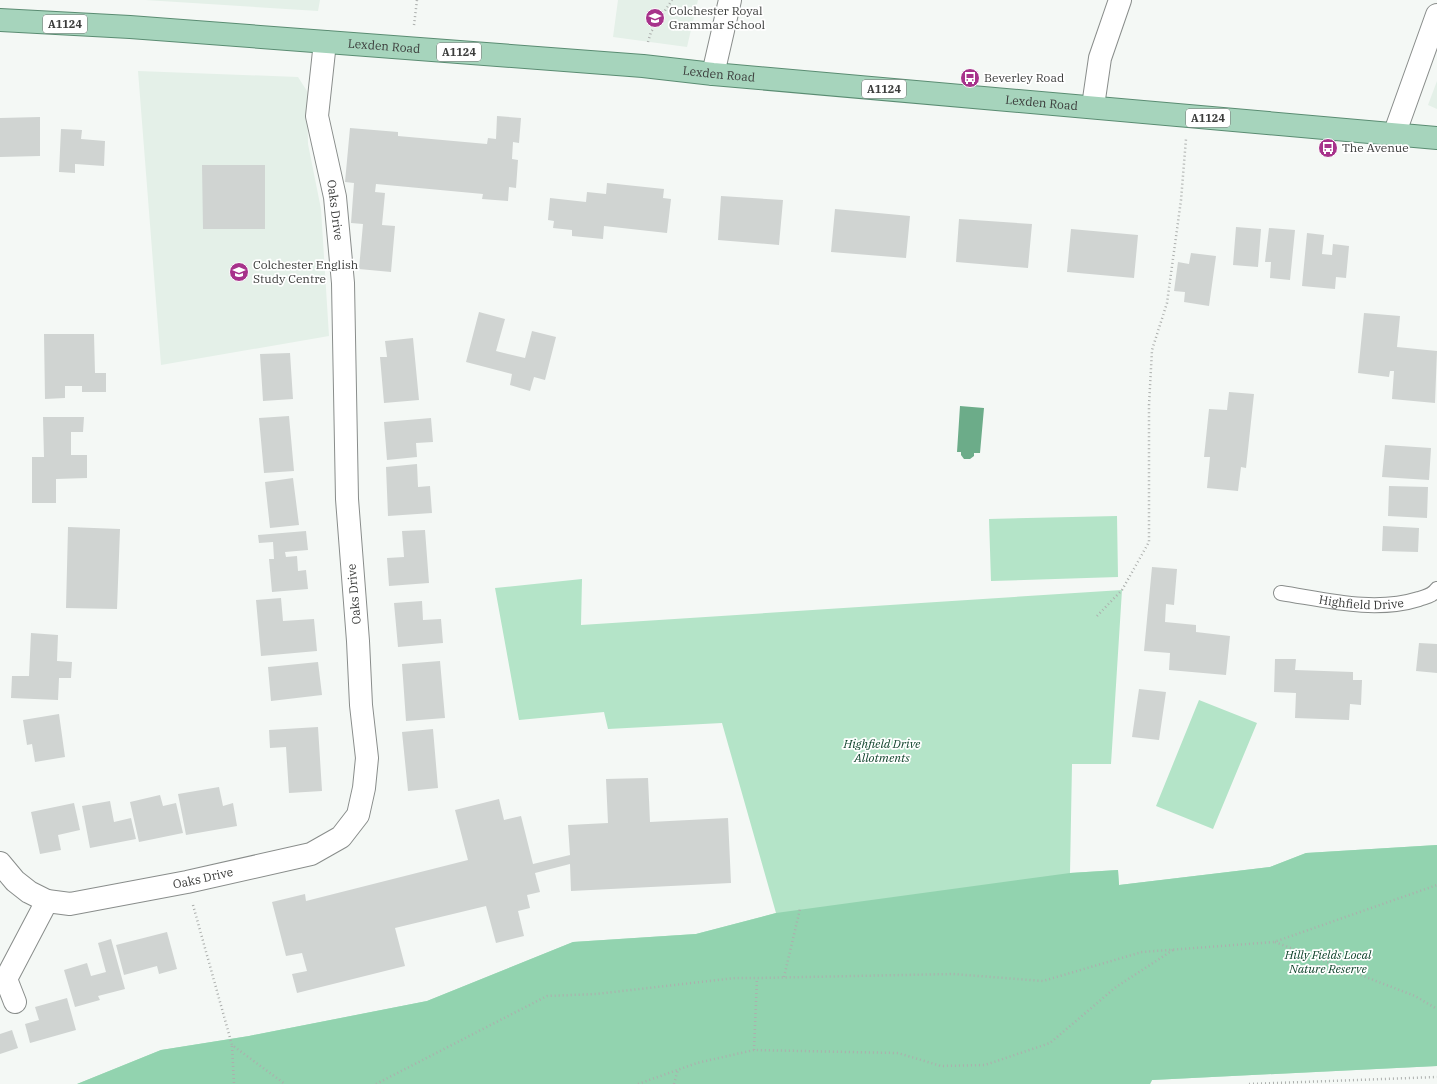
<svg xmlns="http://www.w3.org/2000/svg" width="1437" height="1084" viewBox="0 0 1437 1084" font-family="'IBM Plex Serif',serif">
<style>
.built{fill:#e4f0e8}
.green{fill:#b4e4c8}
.forest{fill:#92d3af}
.water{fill:#6cac89}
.building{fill:#d0d4d2}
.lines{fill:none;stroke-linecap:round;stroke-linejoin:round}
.lane-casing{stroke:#898d8b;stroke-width:16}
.street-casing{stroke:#898d8b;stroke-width:24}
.primary-casing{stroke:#5a8c72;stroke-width:24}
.path{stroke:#acafad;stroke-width:2.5;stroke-dasharray:1 3;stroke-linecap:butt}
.lane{stroke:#fff;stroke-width:14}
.street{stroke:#fff;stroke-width:22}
.primary{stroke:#a6d4bc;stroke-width:22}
.labels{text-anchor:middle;stroke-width:3.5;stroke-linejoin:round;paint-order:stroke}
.shield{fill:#fff;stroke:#767676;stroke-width:1}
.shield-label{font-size:11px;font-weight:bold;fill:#3b3c3b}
.poi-label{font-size:12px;fill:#3b3c3b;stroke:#fff;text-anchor:start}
.street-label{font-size:12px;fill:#3b3c3b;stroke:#fff}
.park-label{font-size:12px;font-style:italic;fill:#10442c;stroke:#fff}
</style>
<rect width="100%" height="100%" fill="#f4f8f5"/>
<path class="built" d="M 145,0 L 320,0 L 318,11 Z
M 618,0 L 698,0 L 687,47 L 613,37 Z
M 138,71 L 298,77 L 307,91 L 308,144 L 321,209 L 329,336 L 161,365 Z
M 1437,81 L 1437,109 L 1428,105 Z"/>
<path class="green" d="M 1117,516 L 1118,577 L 991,581 L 989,519 Z
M 582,579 L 581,625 L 1122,590 L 1111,764 L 1072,764 L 1070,873 L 1118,870 L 1119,885 L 1270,867 L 1306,853 L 1437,845 L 1437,1066 L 1152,1080 L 1150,1084 L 77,1084 L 161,1050 L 249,1036 L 427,1001 L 573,942 L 696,934 L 776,913 L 722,723 L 608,729 L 604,712 L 519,720 L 495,588 Z
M 1199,700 L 1257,723 L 1213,829 L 1156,806 Z"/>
<path class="forest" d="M 1437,845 L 1437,1066 L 1152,1080 L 1150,1084 L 77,1084 L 161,1050 L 249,1036 L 427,1001 L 573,942 L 696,934 L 776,913 L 1070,873 L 1118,870 L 1119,885 L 1270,867 L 1306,853 Z"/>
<path class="water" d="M 960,406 L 984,408 L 980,453 L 974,453 L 974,456 L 970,459 L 964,459 L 961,455 L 961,452 L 957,452 Z"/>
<path class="building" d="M 497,116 L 521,118 L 519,143 L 513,142 L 512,159 L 518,160 L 516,188 L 509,187 L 508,201 L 482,199 L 483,194 L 376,184 L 375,192 L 385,193 L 382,225 L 395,226 L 391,272 L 359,269 L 363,224 L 351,223 L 354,183 L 345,182 L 350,128 L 398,132 L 398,136 L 487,144 L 488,138 L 496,139 Z
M 40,117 L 40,156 L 0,157 L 0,118 Z
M 61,129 L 82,130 L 81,139 L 105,141 L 104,166 L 75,164 L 75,173 L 59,172 Z
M 202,165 L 265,165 L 265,229 L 203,229 Z
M 607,183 L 664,189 L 663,198 L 671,199 L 667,233 L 604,226 L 603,239 L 572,236 L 572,230 L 553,228 L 554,221 L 548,220 L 550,198 L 586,202 L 587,192 L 606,194 Z
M 721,196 L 783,200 L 779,245 L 718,240 Z
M 835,209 L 910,216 L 906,258 L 831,252 Z
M 959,219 L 1032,224 L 1028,268 L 956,262 Z
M 1236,227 L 1261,229 L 1258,267 L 1233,265 Z
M 1269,228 L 1295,230 L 1290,280 L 1270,278 L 1271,262 L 1265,262 Z
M 1071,229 L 1138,235 L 1134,278 L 1067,272 Z
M 1307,233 L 1324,235 L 1322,254 L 1332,255 L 1333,244 L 1349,246 L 1346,278 L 1336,277 L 1335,289 L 1302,286 Z
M 1191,253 L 1216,256 L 1209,306 L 1184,302 L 1185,292 L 1174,291 L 1178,262 L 1189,264 Z
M 479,312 L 505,319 L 496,351 L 525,358 L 532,331 L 556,337 L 545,380 L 534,377 L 530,391 L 510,385 L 512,374 L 466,362 Z
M 1364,313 L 1400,316 L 1397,347 L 1437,351 L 1435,403 L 1392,399 L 1394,371 L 1390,371 L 1389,377 L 1358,373 Z
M 44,334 L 94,334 L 95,373 L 106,373 L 106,392 L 82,392 L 82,386 L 65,386 L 65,398 L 45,399 Z
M 413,338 L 419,400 L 384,403 L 380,357 L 387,357 L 385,341 Z
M 290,353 L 293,399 L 263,401 L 260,354 Z
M 1229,392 L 1254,394 L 1246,468 L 1241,467 L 1238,491 L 1207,488 L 1210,457 L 1204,457 L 1209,409 L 1227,410 Z
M 289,416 L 294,471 L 264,473 L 259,418 Z
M 43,417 L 84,417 L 83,432 L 71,432 L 71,455 L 87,455 L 87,478 L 56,479 L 56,503 L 32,503 L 32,457 L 44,457 Z
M 431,418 L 433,442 L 416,443 L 417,457 L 387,460 L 384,422 Z
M 1385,445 L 1431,448 L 1429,480 L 1382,477 Z
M 417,464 L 418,487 L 430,486 L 432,513 L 388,516 L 386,467 Z
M 293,478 L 299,525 L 270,528 L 265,482 Z
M 1389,486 L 1428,487 L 1427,518 L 1388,516 Z
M 1383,526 L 1419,528 L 1418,552 L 1382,551 Z
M 68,527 L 120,529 L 117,609 L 66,608 Z
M 425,530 L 429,583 L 389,586 L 387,558 L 404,557 L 402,531 Z
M 306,531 L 308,550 L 285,552 L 286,557 L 297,556 L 298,571 L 306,570 L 308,589 L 272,592 L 269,559 L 274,559 L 273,542 L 259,543 L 258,535 Z
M 1152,567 L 1177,569 L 1174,605 L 1166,604 L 1165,622 L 1196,625 L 1196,632 L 1230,636 L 1226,675 L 1169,670 L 1170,653 L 1144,651 Z
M 281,598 L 283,621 L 314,619 L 317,651 L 261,656 L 256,600 Z
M 422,601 L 423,620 L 441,619 L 443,643 L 398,647 L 394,603 Z
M 31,633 L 58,635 L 57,661 L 72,662 L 71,678 L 59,678 L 58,700 L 11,698 L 12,676 L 29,676 Z
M 1419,643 L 1437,644 L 1437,673 L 1416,671 Z
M 1275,659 L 1296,659 L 1295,670 L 1353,672 L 1353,680 L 1362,680 L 1361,705 L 1350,704 L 1349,720 L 1295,718 L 1296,693 L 1274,692 Z
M 440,661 L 445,718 L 406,721 L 402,664 Z
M 318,662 L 322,695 L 271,701 L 268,667 Z
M 1139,689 L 1166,692 L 1159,740 L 1132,737 Z
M 59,714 L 65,757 L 35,762 L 32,744 L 27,745 L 23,720 Z
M 318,727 L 322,791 L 289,793 L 286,747 L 270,748 L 269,730 Z
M 433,729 L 438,788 L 408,791 L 402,732 Z
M 648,778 L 650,822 L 728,818 L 731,883 L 571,891 L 570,864 L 535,873 L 540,892 L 527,895 L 530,908 L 518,911 L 524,936 L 496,943 L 486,906 L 395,928 L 405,966 L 297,993 L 292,974 L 307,971 L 302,953 L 286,956 L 272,902 L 305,894 L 306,901 L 468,860 L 455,810 L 499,799 L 504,820 L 521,816 L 533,864 L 570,855 L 568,825 L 608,823 L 606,779 Z
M 219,787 L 223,806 L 233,803 L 237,826 L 186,835 L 178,794 Z
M 160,795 L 163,806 L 176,803 L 183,833 L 139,842 L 130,802 Z
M 110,801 L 114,822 L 131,818 L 136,839 L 90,848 L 82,806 Z
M 74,803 L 80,830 L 58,835 L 61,850 L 40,854 L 31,812 Z
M 167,932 L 177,969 L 159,974 L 157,966 L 124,975 L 116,945 Z
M 111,939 L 125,989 L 98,996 L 100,1000 L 75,1007 L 64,970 L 87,963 L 91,976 L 106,972 L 98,943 Z
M 67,998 L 76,1030 L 30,1043 L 25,1024 L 39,1020 L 35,1007 Z
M 12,1030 L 18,1048 L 0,1054 L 0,1034 Z"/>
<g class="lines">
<g class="lane-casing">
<g id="lane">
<path id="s1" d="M 1281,593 C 1326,600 1374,613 1419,599 C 1427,596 1432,596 1437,589"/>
</g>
</g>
<g class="street-casing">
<g id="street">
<path d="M 713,74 L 730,0"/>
<path d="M 1093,106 L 1100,58 L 1120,0"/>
<path d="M 1394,135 L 1437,15"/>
<path id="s2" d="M 0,863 L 15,881 L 29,892 L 47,901 L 70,904 L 187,882 L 311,854 L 341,837 L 358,815 L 364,788 L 367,758 L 361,705 L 358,641 L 347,499 L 343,283 L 335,197 L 317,116 L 325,42"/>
<path d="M 15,1002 L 6,979 L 47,901"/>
</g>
</g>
<g class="primary-casing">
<g id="primary">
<path id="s3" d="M 0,20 L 130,27 L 643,66 L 713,74 L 1437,138"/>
</g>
</g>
<path class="path" d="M 414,25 L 417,0
M 648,42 L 651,32 L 672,0
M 1097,616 L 1122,590 L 1149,542 L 1149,405 L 1152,350 L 1167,303 L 1181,200 L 1186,139
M 193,905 L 232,1045 L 285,1084
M 1275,942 L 1415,996 L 1437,1009
M 784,977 L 800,909
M 232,1046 L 234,1084
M 754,1050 L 757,978
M 376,1084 L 547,996 L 596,994 L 735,978 L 757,978 L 953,974 L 1043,981 L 1142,952 L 1274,942 L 1437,885
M 638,1084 L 697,1063 L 754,1050 L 898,1053 L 941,1066 L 985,1065 L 1050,1043 L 1116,987 L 1173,950
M 674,1084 L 678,1069
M 1249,1084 L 1437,1077"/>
<use href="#lane" class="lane"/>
<use href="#street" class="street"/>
<use href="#primary" class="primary"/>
</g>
<defs>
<g id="school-disc" transform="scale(1)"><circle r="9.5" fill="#a7328b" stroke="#fff"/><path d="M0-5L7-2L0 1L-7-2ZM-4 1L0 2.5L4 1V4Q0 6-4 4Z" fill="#fff"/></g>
<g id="bus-disc" transform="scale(1)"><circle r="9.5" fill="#a7328b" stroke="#fff"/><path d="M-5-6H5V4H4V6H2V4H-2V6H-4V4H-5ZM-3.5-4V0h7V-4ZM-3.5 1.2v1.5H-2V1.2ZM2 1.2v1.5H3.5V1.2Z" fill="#fff"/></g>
<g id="university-disc" transform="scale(1)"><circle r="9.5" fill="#a7328b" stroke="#fff"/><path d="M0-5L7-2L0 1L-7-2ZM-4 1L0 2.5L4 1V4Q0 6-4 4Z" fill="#fff"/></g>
</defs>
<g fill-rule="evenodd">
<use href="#school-disc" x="655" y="18"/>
<use href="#bus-disc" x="970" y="78"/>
<use href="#bus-disc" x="1328" y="148"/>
<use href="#university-disc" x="239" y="272"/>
</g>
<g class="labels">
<g class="shield">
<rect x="43" y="15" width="44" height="18" rx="3"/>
<rect x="437" y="43" width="44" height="18" rx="3"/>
<rect x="862" y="80" width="44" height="18" rx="3"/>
<rect x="1186" y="109" width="44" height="18" rx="3"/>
</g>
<g class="shield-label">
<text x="65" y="28">A1124</text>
<text x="459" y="56">A1124</text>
<text x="884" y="93">A1124</text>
<text x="1208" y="122">A1124</text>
</g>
<g class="poi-label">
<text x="669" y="15">Colchester Royal<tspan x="669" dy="14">Grammar School</tspan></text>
<text x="984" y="82">Beverley Road</text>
<text x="1342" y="152">The Avenue</text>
<text x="253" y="269">Colchester English<tspan x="253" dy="14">Study Centre</tspan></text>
</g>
<g class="street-label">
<text dy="4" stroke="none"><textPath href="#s3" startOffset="385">Lexden Road</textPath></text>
<text dy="4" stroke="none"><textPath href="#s3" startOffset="721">Lexden Road</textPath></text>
<text dy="4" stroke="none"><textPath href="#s3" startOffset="1045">Lexden Road</textPath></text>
<text transform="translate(335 210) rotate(83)" y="4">Oaks Drive</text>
<text transform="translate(354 594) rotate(-95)" y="4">Oaks Drive</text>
<text dy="4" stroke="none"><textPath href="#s1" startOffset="81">Highfield Drive</textPath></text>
<text dy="4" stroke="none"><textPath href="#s2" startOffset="220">Oaks Drive</textPath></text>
</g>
<g class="park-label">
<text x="882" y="748">Highfield Drive<tspan x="882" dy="14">Allotments</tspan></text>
<text x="1328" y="959">Hilly Fields Local<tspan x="1328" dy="14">Nature Reserve</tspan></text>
</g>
</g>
</svg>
